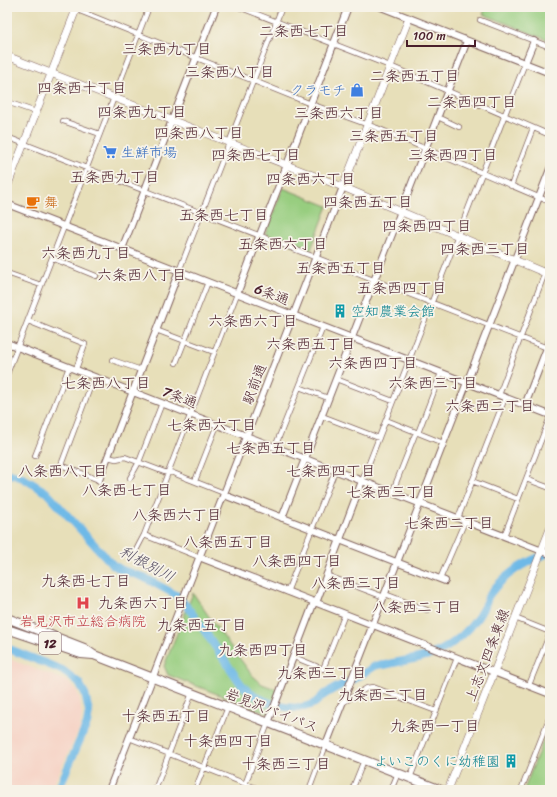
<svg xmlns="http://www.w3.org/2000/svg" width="557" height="797" viewBox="0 0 557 797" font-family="Sriracha,'Klee One',sans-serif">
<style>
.built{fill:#f6d2c4}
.green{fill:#97cd7f;stroke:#707655}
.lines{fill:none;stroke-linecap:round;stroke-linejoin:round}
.river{stroke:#6eb9e7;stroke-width:8}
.minor-casing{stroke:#81625d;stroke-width:6}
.tertiary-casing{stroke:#81625d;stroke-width:8}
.secondary-casing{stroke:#81625d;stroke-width:8}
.primary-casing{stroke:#81625d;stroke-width:8}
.trunk-casing{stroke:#81625d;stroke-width:10}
.minor{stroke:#fff;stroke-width:4.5}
.tertiary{stroke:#fff;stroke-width:6}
.secondary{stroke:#fff;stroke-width:7}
.primary{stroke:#fff;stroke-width:7}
.trunk{stroke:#fff;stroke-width:8}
.labels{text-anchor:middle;stroke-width:3.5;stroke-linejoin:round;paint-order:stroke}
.shield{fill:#f7f3e8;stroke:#7e5f64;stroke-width:1}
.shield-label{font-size:13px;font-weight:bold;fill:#4a1f2b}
.shop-label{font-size:14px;fill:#366cbe;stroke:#f7f3e8;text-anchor:end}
.food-label{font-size:14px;fill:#c56008;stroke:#f7f3e8;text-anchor:start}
.street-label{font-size:14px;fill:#4a1f2b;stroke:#f7f3e8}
.culture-label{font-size:14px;fill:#0d838f;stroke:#f7f3e8;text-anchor:start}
.health-label{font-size:14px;fill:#be3a42;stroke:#f7f3e8}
.neighbourhood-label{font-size:15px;fill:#4a1f2b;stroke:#f7f3e8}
.water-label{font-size:15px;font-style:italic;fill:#554d63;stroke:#f7f3e8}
</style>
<rect width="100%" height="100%" fill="#f7f3e8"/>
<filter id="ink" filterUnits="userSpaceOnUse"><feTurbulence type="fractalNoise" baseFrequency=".025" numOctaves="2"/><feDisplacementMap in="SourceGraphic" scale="8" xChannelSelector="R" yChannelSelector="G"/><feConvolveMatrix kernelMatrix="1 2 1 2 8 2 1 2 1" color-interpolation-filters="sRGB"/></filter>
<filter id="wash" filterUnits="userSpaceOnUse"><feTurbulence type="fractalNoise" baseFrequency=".012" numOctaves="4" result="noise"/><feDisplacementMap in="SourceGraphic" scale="16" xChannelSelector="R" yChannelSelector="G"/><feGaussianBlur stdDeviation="0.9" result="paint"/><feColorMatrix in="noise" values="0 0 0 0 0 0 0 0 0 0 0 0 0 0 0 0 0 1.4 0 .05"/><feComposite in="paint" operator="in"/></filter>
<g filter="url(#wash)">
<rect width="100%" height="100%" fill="#e7dfb9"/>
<path class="built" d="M 7,658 L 67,681 L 77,691 L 80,700 L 82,716 L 80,728 L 51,790 L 7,790 Z"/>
<path class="green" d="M 486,7 L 550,7 L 550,41 L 483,14 Z
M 283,188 L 328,206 L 310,252 L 265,234 Z
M 193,593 L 212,621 L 252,675 L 262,684 L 278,690 L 269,714 L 168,675 L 164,666 Z
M 550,722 L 550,790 L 524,790 Z"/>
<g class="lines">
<path class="river" d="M 7,473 L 23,478 L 46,492 L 113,565 L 122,570 L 143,577 L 178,596 L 192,613 L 241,684 C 258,702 291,715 315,703 C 319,700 322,695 327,693 C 333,689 340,686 346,683
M 7,648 L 62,670 L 79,683 L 85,694 L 89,712 L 87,724 L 58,790
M 355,679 L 375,666 L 382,664 L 385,665 C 407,659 432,659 451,644 C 466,634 477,621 485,605 C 487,602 487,597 490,594 C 503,576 523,563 544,555"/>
</g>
</g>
<g filter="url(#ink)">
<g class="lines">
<g class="minor-casing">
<path id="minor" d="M 70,7 L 311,104 L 377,128 L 550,202
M 239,7 L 390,66 L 550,135
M 480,20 L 550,47
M 7,102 L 36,112
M 438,117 L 459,127
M 63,121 L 100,134
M 7,137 L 550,349
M 511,186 L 533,128
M 52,258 L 96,276
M 179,271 L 282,7
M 7,273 L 41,285
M 28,321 L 85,344 L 76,369
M 156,330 L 214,352
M 112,360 L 141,370
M 176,363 L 208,282
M 7,374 L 149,7
M 94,377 L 61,465 L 99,480
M 336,379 L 393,401
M 299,387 L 328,398
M 499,395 L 543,278 L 550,257
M 322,416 L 379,438
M 386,420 L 443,443
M 418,433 L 441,373
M 275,447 L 323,327
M 35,456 L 69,367
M 108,457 L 116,459 L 125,457 L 167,473
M 168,471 L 224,493
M 130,478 L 139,462 L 162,403
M 526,479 L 550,488
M 195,481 L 217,425
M 362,481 L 525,63
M 472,481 L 518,499
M 392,493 L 416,432
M 458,518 L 505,398
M 504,536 L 550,417
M 199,557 L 144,535 L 237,294
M 132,558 L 144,535
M 326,575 L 384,597
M 440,579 L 465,521
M 287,592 L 335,471
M 385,594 L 427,610
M 515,618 L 550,632
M 294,657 L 323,669 L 345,614
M 529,685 L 550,633
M 344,702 L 367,688 L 373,687 L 436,711
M 129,738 L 261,790
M 410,778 L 457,658
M 155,790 L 192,693
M 195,790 L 228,707
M 243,790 L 268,723
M 309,790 L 326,745
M 352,790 L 364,760
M 391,790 L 398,773
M 521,790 L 550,716"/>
</g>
<g class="tertiary-casing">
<path id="tertiary" d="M 381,7 L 550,73
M 525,63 L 534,41
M 7,204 L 550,415
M 122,249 L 216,7
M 237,294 L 348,7
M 7,343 L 550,554
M 525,405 L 550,340
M 99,480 L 179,271
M 224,495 L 445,581
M 282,518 L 467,41
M 199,557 L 550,694
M 316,603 L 362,481
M 268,723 L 314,602
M 326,745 L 550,169
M 109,790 L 343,187"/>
</g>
<g class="secondary-casing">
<path id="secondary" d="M 7,187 L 77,7
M 343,187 L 409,18
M 448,790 L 550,529"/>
</g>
<g class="primary-casing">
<path id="primary" d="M 7,56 L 343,187 L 550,275"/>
</g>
<g class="trunk-casing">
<path id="trunk" d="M 7,618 L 84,648 L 94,655 L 441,790
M 7,629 L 81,654 L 93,655"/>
</g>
<use href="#minor" class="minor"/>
<use href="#tertiary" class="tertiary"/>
<use href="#secondary" class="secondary"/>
<use href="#primary" class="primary"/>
<use href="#trunk" class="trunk"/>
</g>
</g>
<defs>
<g id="shop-bare" transform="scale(1.08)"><path d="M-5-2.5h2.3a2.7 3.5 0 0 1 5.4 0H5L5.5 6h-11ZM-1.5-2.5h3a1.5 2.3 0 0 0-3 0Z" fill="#3f7fe0" stroke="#f7f3e8" stroke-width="2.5" paint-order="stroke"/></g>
<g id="supermarket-bare" transform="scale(1.08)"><path d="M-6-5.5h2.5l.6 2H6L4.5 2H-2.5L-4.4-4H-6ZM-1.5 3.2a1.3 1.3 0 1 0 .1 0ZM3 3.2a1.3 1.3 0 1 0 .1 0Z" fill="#3f7fe0" stroke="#f7f3e8" stroke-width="2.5" paint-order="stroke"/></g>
<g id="cafe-bare" transform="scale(1.08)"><path d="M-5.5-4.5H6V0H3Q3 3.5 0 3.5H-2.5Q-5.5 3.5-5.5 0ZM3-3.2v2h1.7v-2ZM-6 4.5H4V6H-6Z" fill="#e8710a" stroke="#f7f3e8" stroke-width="2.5" paint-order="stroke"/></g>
<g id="building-bare" transform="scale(1.08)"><path d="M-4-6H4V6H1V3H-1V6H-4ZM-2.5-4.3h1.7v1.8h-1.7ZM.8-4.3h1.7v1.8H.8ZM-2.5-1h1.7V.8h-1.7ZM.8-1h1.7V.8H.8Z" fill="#0f9aa8" stroke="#f7f3e8" stroke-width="2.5" paint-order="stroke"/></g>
<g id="hospital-bare" transform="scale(1.08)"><path d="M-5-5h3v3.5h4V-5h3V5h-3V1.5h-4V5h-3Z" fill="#e0444e" stroke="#f7f3e8" stroke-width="2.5" paint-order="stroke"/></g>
</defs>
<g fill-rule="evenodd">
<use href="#shop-bare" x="357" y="90"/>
<use href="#supermarket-bare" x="110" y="152"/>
<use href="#cafe-bare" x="33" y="202"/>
<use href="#building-bare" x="340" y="311"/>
<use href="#hospital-bare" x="83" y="603"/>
<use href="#building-bare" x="511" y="761"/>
</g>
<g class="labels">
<rect class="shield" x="39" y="632" width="22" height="22" rx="3"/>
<g class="shield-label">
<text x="50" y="648">12</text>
</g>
<g class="shop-label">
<text x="346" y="95">クラモチ</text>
<text x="121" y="157" text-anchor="start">生鮮市場</text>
</g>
<g class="food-label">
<text x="44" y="207">舞</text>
</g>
<g class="street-label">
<text transform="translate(272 294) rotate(21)" y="5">6条通</text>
<text transform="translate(254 384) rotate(-69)" y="5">駅前通</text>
<text transform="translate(180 397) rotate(21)" y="5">7条通</text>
<text transform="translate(487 655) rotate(-69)" y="5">上志文四条東線</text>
<text transform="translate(272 710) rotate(21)" y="5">岩見沢バイパス</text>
</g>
<g class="culture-label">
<text x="351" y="316">空知農業会館</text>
<text x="500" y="766" text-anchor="end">よいこのくに幼稚園</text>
</g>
<g class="health-label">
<text x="83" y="626">岩見沢市立総合病院</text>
</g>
<g class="neighbourhood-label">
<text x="304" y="36">二条西七丁目</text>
<text x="167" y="54">三条西九丁目</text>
<text x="230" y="77">三条西八丁目</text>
<text x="415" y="81">二条西五丁目</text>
<text x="82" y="93">四条西十丁目</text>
<text x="472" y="107">二条西四丁目</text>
<text x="142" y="117">四条西九丁目</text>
<text x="339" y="118">三条西六丁目</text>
<text x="199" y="138">四条西八丁目</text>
<text x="394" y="141">三条西五丁目</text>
<text x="256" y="160">四条西七丁目</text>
<text x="453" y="160">三条西四丁目</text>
<text x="115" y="182">五条西九丁目</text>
<text x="311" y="184">四条西六丁目</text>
<text x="368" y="207">四条西五丁目</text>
<text x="224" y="220">五条西七丁目</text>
<text x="427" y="231">四条西四丁目</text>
<text x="283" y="249">五条西六丁目</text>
<text x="485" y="254">四条西三丁目</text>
<text x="86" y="258">六条西九丁目</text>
<text x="341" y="273">五条西五丁目</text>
<text x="142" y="280">六条西八丁目</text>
<text x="402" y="293">五条西四丁目</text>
<text x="253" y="326">六条西六丁目</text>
<text x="311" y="349">六条西五丁目</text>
<text x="373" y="368">六条西四丁目</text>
<text x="106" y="388">七条西八丁目</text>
<text x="433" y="388">六条西三丁目</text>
<text x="490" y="411">六条西二丁目</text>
<text x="212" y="430">七条西六丁目</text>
<text x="271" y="453">七条西五丁目</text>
<text x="63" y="476">八条西八丁目</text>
<text x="331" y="476">七条西四丁目</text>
<text x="127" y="495">八条西七丁目</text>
<text x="391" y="497">七条西三丁目</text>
<text x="177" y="520">八条西六丁目</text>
<text x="449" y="528">七条西二丁目</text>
<text x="228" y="547">八条西五丁目</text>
<text x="297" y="566">八条西四丁目</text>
<text x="86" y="586">九条西七丁目</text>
<text x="356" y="588">八条西三丁目</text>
<text x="143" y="608">九条西六丁目</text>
<text x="417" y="612">八条西二丁目</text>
<text x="202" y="630">九条西五丁目</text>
<text x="263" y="655">九条西四丁目</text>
<text x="322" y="678">九条西三丁目</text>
<text x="383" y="700">九条西二丁目</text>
<text x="166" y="721">十条西五丁目</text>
<text x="435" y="731">九条西一丁目</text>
<text x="228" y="746">十条西四丁目</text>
<text x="286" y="769">十条西三丁目</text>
</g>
<g class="water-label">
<text transform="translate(147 564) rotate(28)" y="5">利根別川</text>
</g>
</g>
<rect width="557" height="797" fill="none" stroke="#f7f3e8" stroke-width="24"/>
<path d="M407 40v6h68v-6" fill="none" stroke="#4a1f2b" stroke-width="2"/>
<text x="413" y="40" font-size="12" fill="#4a1f2b" stroke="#f7f3e8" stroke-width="3" paint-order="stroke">100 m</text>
</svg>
